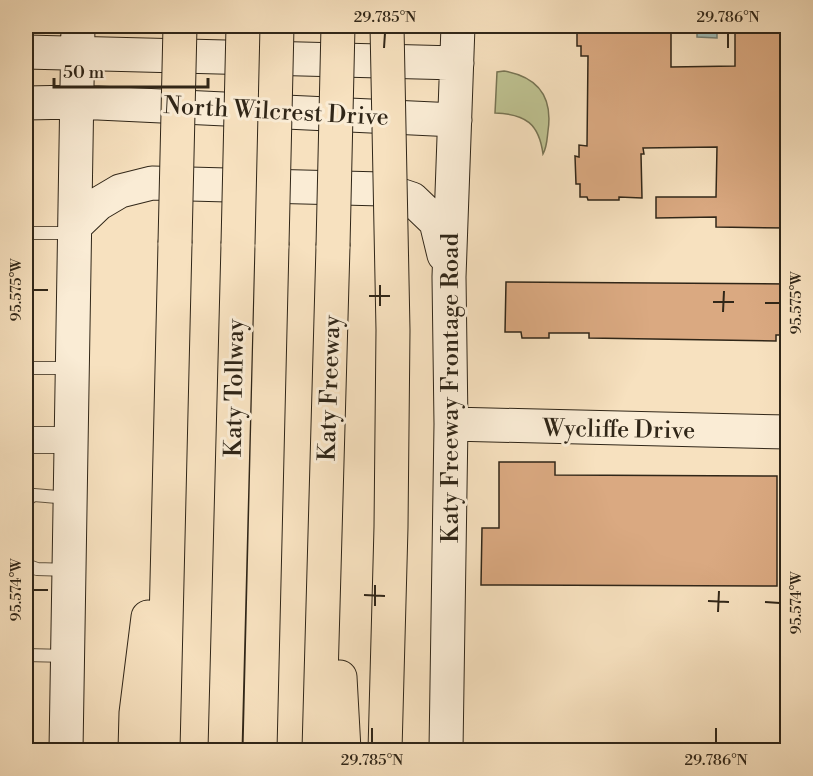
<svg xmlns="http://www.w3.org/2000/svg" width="813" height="776" viewBox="0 0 813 776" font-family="'Libre Bodoni',serif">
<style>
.green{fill:#bec291;stroke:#777454;stroke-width:1.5}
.water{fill:#9ebcb7;stroke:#728077;stroke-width:1.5}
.building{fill:#daa981;stroke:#302618;stroke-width:1.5}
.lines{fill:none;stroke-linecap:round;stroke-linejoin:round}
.lane-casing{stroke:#625542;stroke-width:14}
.street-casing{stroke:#625542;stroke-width:28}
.secondary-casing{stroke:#302618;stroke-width:35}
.highway-casing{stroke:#302618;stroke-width:35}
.lane{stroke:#faecd5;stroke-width:12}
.street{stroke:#faecd5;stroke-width:26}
.secondary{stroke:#faecd5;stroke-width:33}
.highway{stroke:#f7e1bf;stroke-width:33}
.highway-bridge-casing{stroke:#302618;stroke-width:35;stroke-linecap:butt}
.highway-bridge{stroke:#f7e1bf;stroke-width:33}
.ticks{fill:none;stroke:#302618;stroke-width:2}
.labels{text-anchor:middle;stroke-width:6;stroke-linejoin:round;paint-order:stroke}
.street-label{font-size:24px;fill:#302618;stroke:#faecd5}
.neatline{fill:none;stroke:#302618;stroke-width:2}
.ticks-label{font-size:15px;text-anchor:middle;fill:#302618}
</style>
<rect width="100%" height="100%" fill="#f7e1bf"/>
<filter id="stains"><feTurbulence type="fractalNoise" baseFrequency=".00333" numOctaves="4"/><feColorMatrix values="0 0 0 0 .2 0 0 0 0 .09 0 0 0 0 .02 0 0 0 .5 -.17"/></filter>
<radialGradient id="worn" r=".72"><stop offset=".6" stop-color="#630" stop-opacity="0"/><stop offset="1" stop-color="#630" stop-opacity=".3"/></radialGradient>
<path class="green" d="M 504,71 C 538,77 553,97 548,131 C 547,139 547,147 543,154 C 539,124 526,114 495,113 L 497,72 Z"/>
<path class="water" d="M 697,26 L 717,26 L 717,38 L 697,37 Z"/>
<path class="building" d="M 577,26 L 671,26 L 671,67 L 735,66 L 735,28 L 743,28 L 743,26 L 788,26 L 788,228 L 716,227 L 716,217 L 656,218 L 656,197 L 716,197 L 717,147 L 643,148 L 644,154 L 641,154 L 642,198 L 619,197 L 619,200 L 588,200 L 587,197 L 580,197 L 580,184 L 576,184 L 575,156 L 579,157 L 579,145 L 587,146 L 588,56 L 581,56 L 581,46 L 577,46 Z
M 506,282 L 788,284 L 788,335 L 776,335 L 776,341 L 589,338 L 589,333 L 549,333 L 549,338 L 522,338 L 521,332 L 505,332 Z
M 499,462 L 555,462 L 555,475 L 777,476 L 777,586 L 481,585 L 482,528 L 499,528 Z"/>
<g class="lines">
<g class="lane-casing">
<path id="lane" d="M 26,233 L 74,233
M 26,368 L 72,368
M 26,500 L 34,495 L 69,498
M 26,565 L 37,569 L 69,570
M 26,655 L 67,656"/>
</g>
<g class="street-casing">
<path id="street" d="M 26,440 L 72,440"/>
</g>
<g class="secondary-casing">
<path id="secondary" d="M 26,52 L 457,63
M 26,103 L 77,102 L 455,120
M 75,226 L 98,204 L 120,191 L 152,183 L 382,189 L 412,199 L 436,222 L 444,255
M 451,424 L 788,432
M 66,750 L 78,26
M 446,750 L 451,424 L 449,277 L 458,26"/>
</g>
<g class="highway-casing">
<path id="highway" d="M 340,677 L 344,750
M 135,750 L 136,713 L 148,617
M 163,750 L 175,243
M 225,750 L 238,244
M 260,750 L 272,245
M 319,750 L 333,246"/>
</g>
<use href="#lane" class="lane"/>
<use href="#street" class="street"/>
<use href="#secondary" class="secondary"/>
<use href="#highway" class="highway"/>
<g class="highway-bridge-casing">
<path id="highway-bridge" d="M 175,243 L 180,26
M 238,244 L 243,26
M 272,245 L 277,26
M 333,246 L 338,26
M 385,750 L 391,527 L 393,330 L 387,26"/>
</g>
<use href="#highway-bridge" class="highway-bridge"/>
</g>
<path class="ticks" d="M 384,48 L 385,33M 728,48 L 728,33M 33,290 L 48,290M 369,296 L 390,296M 713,302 L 734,302M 765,303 L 780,303M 380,306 L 380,285M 723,312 L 724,291M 33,590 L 48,590M 364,595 L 385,596M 708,601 L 729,602M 765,602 L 780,603M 375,606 L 375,585M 718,612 L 719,591M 372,743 L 372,728M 716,743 L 716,728"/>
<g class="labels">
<g class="street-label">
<text transform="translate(276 111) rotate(3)" y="8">North Wilcrest Drive</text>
<text transform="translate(234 388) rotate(-89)" y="8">Katy Tollway</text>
<text transform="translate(329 388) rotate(-88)" y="8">Katy Freeway</text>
<text transform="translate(450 388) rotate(-90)" y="8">Katy Freeway Frontage Road</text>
<text transform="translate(619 429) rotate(1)" y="8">Wycliffe Drive</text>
</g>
</g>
<rect width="813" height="776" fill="none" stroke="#f7e1bf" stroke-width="66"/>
<path d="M54 78v9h154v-9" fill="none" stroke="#302618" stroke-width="3"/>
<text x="63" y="78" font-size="18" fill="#302618" stroke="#faecd5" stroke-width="4.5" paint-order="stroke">50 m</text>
<rect x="33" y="33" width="747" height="710" class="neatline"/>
<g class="ticks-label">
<text x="385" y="22">29.785°N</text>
<text x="728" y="22">29.786°N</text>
<text transform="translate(16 290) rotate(-90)" y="5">95.575°W</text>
<text transform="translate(796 303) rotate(-90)" y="5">95.575°W</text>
<text transform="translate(16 590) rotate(-90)" y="5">95.574°W</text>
<text transform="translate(796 603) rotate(-90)" y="5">95.574°W</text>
<text x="372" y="765">29.785°N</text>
<text x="716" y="765">29.786°N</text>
</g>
<rect width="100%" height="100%" filter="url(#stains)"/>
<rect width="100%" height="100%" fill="url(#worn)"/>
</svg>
